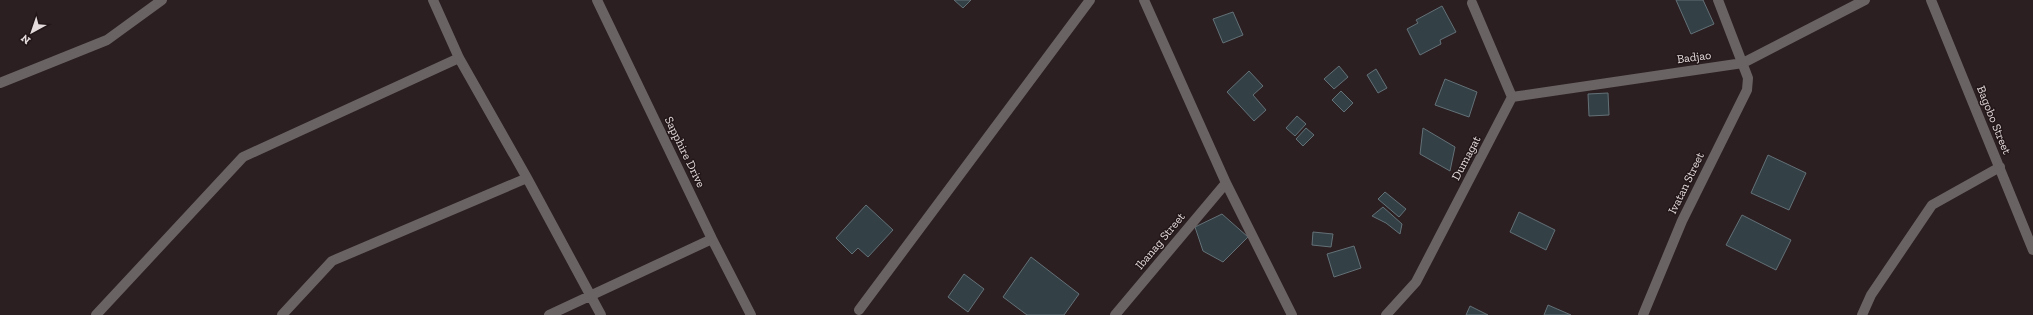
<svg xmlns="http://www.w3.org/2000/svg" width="2033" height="315" viewBox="0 0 2033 315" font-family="'Zilla Slab',serif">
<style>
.building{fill:#334045;stroke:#637177}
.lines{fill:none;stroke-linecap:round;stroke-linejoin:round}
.minor{stroke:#6a6364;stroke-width:10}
.labels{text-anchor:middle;stroke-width:3;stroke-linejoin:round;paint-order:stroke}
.street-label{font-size:12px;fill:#e4dbdd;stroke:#221618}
</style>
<rect width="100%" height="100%" fill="#2b1f22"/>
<path class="building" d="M 954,0 L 971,0 L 963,8 Z
M 1676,0 L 1703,0 L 1714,24 L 1691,34 Z
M 1442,6 L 1456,32 L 1440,40 L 1441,44 L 1420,55 L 1407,29 L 1418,23 L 1416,20 Z
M 1233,12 L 1243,35 L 1223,43 L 1213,19 Z
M 1339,66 L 1348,77 L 1334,89 L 1324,79 Z
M 1376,69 L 1387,88 L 1378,93 L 1367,75 Z
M 1249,71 L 1263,86 L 1253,95 L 1266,110 L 1254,121 L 1227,92 Z
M 1445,79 L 1477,92 L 1469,117 L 1435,105 Z
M 1341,91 L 1353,103 L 1344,112 L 1332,100 Z
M 1608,93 L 1609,115 L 1589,116 L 1588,94 Z
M 1297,116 L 1306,124 L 1295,136 L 1286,128 Z
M 1306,128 L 1314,135 L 1303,146 L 1296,139 Z
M 1423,128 L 1455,147 L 1450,171 L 1420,154 Z
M 1768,155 L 1806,173 L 1789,210 L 1751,193 Z
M 1385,192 L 1406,209 L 1399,217 L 1378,199 Z
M 866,205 L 893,230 L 868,257 L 858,248 L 852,254 L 836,238 Z
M 1383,207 L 1402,224 L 1400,234 L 1386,223 L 1372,216 Z
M 1519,212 L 1555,230 L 1546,250 L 1510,232 Z
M 1222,214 L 1248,237 L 1223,262 L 1203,251 L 1195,227 Z
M 1742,215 L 1791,240 L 1776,270 L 1726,245 Z
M 1313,232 L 1333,234 L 1331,247 L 1312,245 Z
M 1354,246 L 1361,268 L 1334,277 L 1327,254 Z
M 1031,257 L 1079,294 L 1064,315 L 1027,315 L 1003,297 Z
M 964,274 L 984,289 L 968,312 L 948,297 Z
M 1548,305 L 1571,315 L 1544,315 Z
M 1470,306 L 1488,315 L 1466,315 Z"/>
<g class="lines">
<path class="minor" d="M 433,0 L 459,58 L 527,178 L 601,315
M 597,0 L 712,239 L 751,315
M 1144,0 L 1226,183 L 1292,315
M 1931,0 L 2033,250
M 0,83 L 107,40 L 162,0
M 1512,97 L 1743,63 L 1865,0
M 859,310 L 1090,0
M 96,315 L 243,157 L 459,58
M 282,315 L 332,261 L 527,178
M 549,315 L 712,239
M 1115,315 L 1226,183
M 1386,315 L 1416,282 L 1512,97 L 1472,3
M 1643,315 L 1682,221 L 1747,90 L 1748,78 L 1718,0
M 1862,315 L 1871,295 L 1932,205 L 2000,167"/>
</g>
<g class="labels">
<g class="street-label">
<text transform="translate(1694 57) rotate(-8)" y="4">Badjao</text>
<text transform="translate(1994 120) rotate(68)" y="4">Bagobo Street</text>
<text transform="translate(685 152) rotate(64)" y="4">Sapphire Drive</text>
<text transform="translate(1466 158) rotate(-62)" y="4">Dumagat</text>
<text transform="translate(1686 183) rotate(-64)" y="4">Ivatan Street</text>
<text transform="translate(1160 241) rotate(-50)" y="4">Ibanag Street</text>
</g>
</g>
<g transform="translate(32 32) rotate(220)" stroke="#221618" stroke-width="3" paint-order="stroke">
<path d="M0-3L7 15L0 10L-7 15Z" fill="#e4dbdd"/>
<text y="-6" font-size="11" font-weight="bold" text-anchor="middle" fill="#e4dbdd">N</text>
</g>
</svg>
